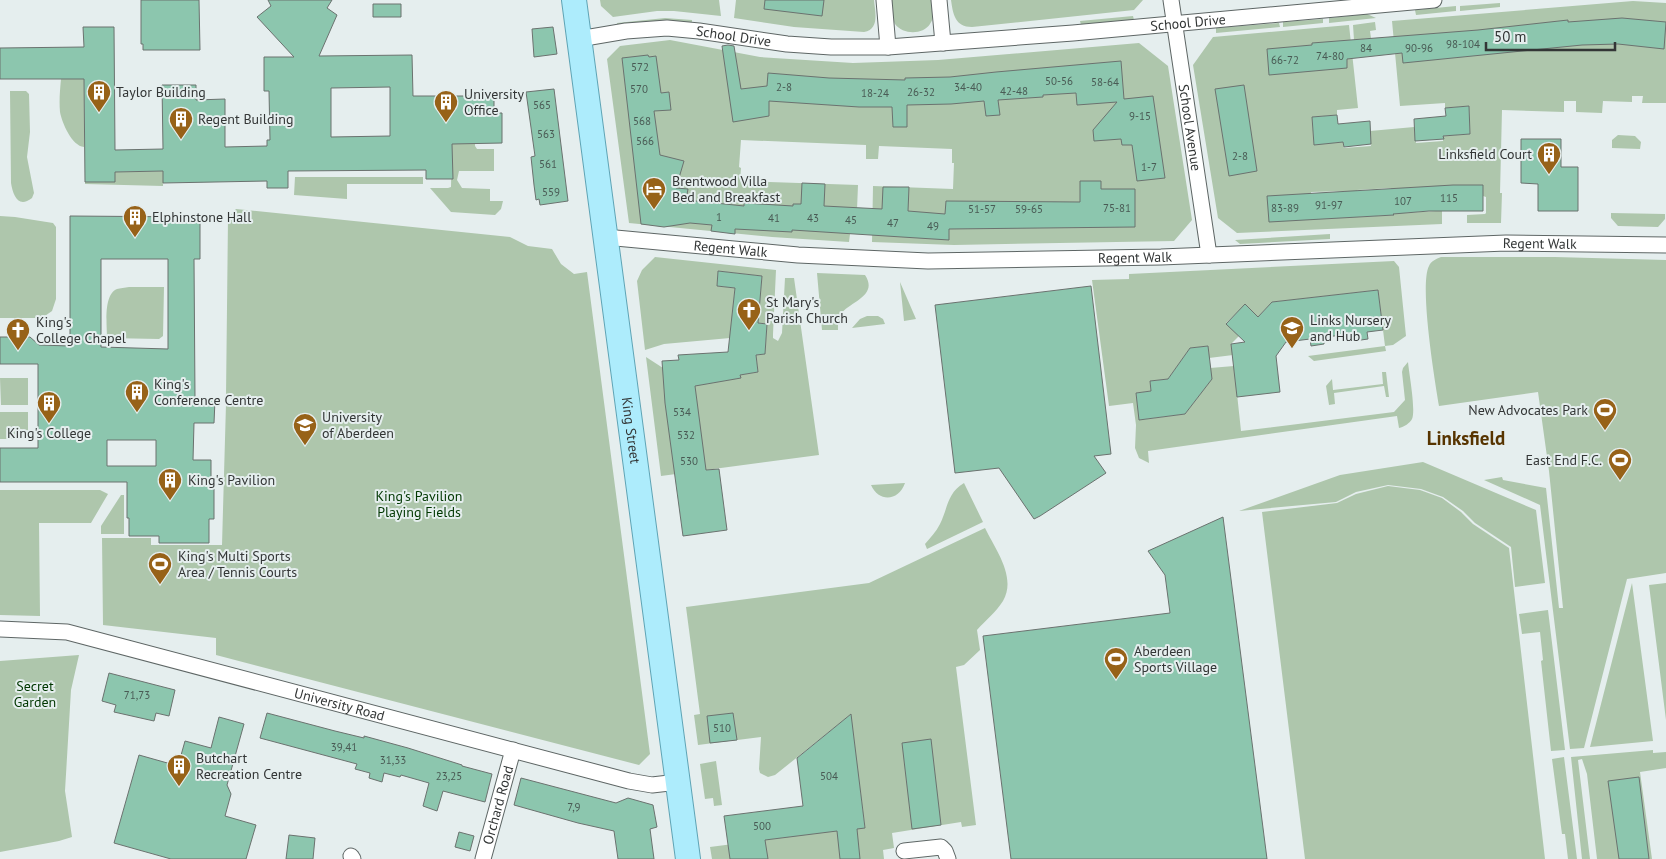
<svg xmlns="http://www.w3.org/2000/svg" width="1666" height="859" viewBox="0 0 1666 859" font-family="'PT Sans',sans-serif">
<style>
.green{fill:#aec6ac;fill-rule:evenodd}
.building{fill:#8cc6ae;stroke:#6b726f;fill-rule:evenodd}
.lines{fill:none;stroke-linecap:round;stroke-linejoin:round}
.minor-casing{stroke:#5e6665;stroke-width:17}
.primary-casing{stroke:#5fa4b5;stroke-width:26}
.minor{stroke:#fff;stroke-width:15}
.primary{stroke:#adecfc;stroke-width:24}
.labels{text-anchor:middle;stroke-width:4;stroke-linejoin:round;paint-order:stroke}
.number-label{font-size:11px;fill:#495a54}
.street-label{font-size:14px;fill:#333636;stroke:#e5eeee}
.poi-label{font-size:14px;fill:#333636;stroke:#e5eeee;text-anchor:start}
.park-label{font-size:14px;fill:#003700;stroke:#e5eeee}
.district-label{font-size:19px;font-weight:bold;fill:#573400;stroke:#e5eeee}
</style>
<rect width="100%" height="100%" fill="#e5eeee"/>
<path class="green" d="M 600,0 L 719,0 L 721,16 L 674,11 L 657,11 L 613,17 L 601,6 Z
M 736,0 L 874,0 C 875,12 880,29 864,32 L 794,27 L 734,18 Z
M 891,0 L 933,0 C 934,8 935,17 930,24 C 923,35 903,35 895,24 C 891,17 891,8 891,0 Z
M 951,0 L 1143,0 L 1134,10 L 972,27 C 955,27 953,14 951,0 Z
M 1633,1 L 1666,3 L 1666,103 L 1642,103 L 1643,96 L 1632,96 L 1632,102 L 1603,101 L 1602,113 L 1576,112 L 1576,101 L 1564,101 L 1564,112 L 1502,110 L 1500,193 L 1502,193 L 1501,223 L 1467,223 L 1467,215 L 1485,214 L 1486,213 L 1486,197 L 1483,196 L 1483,185 L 1442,196 L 1442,224 L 1237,233 L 1218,218 L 1193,65 L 1213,37 L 1349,25 L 1358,108 L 1337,110 L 1337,115 L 1312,117 L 1314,144 L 1343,142 L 1344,148 L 1371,146 L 1370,131 L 1414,127 L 1416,143 L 1443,141 L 1443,136 L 1470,134 L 1469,106 L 1445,108 L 1445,103 L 1400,106 L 1392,21 ZM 1434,187 L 1436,211 L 1404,213 ZM 1391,188 L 1393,215 L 1360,217 L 1357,190 ZM 1345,191 L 1346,217 L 1312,218 L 1311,192 Z
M 1500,3 L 1500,7 L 1460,11 L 1460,6 Z
M 1456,6 L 1456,11 L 1416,15 L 1415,10 Z
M 1367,14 L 1376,18 L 1329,23 L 1329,18 Z
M 1133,16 L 1134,20 L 1081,25 L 1080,21 Z
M 665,18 L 692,20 L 692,23 L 617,26 L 617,23 Z
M 1323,19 L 1323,23 L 1283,27 L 1283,22 Z
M 1375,22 L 1376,30 L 1370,31 L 1371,38 L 1354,40 L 1353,25 Z
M 1279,23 L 1280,27 L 1216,33 L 1216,28 Z
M 670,40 L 760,57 L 853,63 L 938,60 L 1139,43 L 1168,66 L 1192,220 L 1174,241 L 954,245 L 872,242 L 873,186 L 953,189 L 954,163 L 952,163 L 952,149 L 879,146 L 878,159 L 866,159 L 866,145 L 741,140 L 739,167 L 741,168 L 740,181 L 858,185 L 856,234 L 850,234 L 849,242 L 772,237 L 629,223 L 607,59 L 620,46 Z
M 61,79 L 84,79 L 84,147 C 72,146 62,123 60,112 C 59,101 60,90 61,79 Z
M 10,91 L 26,91 L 29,94 L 30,132 L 27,157 L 34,193 L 32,198 C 18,209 13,195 11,183 Z
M 475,133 L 475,146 L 477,149 L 494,149 L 494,171 L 459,171 L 457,180 L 462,188 L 490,189 L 490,201 L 503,201 L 501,209 L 495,215 L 451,212 L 430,188 L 448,188 L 451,187 L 452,137 Z
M 1618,135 L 1635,136 L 1641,142 L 1640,149 L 1612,148 L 1612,140 Z
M 163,171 L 163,186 L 85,184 L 85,182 L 115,182 L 115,172 Z
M 295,177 L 423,177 L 423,184 L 347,184 L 347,199 L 294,195 Z
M 236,209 L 510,237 L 528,246 L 552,249 L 561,264 L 574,274 L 587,272 L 650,754 L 639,765 L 216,655 L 216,638 L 103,625 L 102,538 L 151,538 L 151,545 L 222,545 L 226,404 L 231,404 L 231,397 L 226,397 L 228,218 Z
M 1611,213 L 1665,214 L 1665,219 L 1658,227 L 1618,226 L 1611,218 Z
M 0,216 L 15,217 L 53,223 L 56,227 L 56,299 L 52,311 L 42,318 L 0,318 Z
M 1330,234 L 1330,239 L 1240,244 L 1235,240 Z
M 655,257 L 776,270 L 773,334 L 773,338 L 778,341 L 782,333 L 785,278 L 794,278 L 819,455 L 661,476 L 646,357 L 663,368 L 682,388 L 740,378 L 740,375 L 758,372 L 756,355 L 765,354 L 767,324 L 758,323 L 762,276 L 718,271 L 717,286 L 735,288 L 730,338 L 664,344 L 645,350 L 637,281 L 642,270 Z
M 1441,257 L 1555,257 L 1666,260 L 1666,573 L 1627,579 L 1584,748 L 1570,749 L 1540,505 L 1484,480 L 1502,477 L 1503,480 L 1546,488 L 1559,608 L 1563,608 L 1549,471 L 1538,392 L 1439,406 C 1435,382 1419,285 1429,266 C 1431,261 1436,259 1441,257 Z
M 1394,261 L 1399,267 L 1406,336 L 1393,345 L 1385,346 L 1386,351 L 1314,361 L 1308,356 L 1385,346 L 1378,290 L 1272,302 L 1258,317 L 1245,305 L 1226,323 L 1239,336 L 1231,344 L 1233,355 L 1209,358 L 1208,346 L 1190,348 L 1168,379 L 1150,381 L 1151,391 L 1136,393 L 1140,420 L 1185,414 L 1211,380 L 1210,368 L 1234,366 L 1241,431 L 1394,412 L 1405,400 L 1402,372 L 1403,368 L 1408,362 C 1409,373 1416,410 1412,419 C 1410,423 1404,427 1399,428 L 1397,416 L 1148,451 L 1149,463 L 1139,458 L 1135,448 L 1136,425 L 1133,403 L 1109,406 L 1092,280 L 1129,279 L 1129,274 Z
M 817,273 L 865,275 C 879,296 849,302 841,314 C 838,319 838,324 838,330 L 822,330 Z
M 900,282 L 916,319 L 904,321 Z
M 129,287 L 164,287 L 163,336 L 159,339 L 107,338 C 107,325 103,295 117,289 C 120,288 125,288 129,287 Z
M 867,316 L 878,316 L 883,319 L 885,324 L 852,328 L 860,319 Z
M 1382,372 L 1386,372 L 1389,397 L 1386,397 L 1384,386 L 1334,393 L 1335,404 L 1329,405 L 1326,386 L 1332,379 L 1333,390 L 1383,384 Z
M 0,378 L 28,378 L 28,405 L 1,405 Z
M 0,412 L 28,412 L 28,439 L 0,439 Z
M 1423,462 L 1536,510 L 1545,583 L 1515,587 L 1511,547 L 1475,523 L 1463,511 L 1443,497 L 1421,489 L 1388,485 L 1356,492 L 1336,502 L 1239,511 L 1340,475 Z
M 905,483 C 899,501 879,503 871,485 Z
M 964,483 L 983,522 L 927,549 L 925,544 C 930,538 936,532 940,524 C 948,508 947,493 964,483 Z
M 1388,486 L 1420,490 L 1442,498 L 1461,512 L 1473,524 L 1509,548 L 1545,859 L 1305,859 L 1262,512 L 1337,503 L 1356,494 Z
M 0,490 L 100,490 L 108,494 L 91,523 L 39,523 L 40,616 L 0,615 Z
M 121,495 L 124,495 L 124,534 L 101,534 L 101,526 Z
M 985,528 C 995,549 1017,577 1003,601 C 996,612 985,621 977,630 L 980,650 L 964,665 L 956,667 L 976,825 L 962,827 L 961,822 L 892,833 L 894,848 L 883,850 L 884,859 L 712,859 L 710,847 L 865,827 L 850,715 L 775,775 L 768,777 L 760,773 L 759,769 L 761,737 L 698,745 L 694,715 L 700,714 L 686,607 L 869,583 Z
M 1632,583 L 1653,741 L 1590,747 Z
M 1666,583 L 1666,720 L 1649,585 Z
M 1548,610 L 1565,750 L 1551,751 L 1541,661 L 1543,660 L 1540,632 L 1522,634 L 1519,614 Z
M 79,655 L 71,690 L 65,791 L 72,837 L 59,841 L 0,852 L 0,661 Z
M 1653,750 L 1653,753 L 1666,752 L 1666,768 L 1640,772 L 1652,859 L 1597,859 L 1587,774 L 1582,759 L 1578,760 L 1590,859 L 1582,859 L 1571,757 Z
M 1564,757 L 1577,859 L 1568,859 L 1565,834 L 1562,834 L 1552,759 Z
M 716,761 L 722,805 L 714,806 L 713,798 L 705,799 L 700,764 Z"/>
<path class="building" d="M 141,0 L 199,0 L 200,50 L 143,50 L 143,44 L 141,44 Z
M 268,0 L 332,0 L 327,8 L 337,15 L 319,56 L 412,55 L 413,96 L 494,96 L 494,113 L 502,113 L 502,143 L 452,144 L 453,179 L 426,179 L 426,170 L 288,171 L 288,188 L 267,188 L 267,181 L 163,183 L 163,171 L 115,172 L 115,182 L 85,182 L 84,79 L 0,79 L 0,48 L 84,47 L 83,27 L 114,27 L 115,150 L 163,149 L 162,85 L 196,85 L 196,100 L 225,99 L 225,147 L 267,146 L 267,140 L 270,140 L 269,91 L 264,91 L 264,57 L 294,57 L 257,17 L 271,6 ZM 390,87 L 390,136 L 331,137 L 331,88 Z
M 765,0 L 824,0 L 822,16 L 764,9 Z
M 373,4 L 401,4 L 401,17 L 373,17 Z
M 1622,18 L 1666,22 L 1664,49 L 1618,44 L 1582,45 L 1403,63 L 1402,53 L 1347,59 L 1347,68 L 1269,75 L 1267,49 L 1312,45 L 1312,43 L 1478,30 L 1568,20 L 1568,22 Z
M 553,27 L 557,54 L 534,57 L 532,29 Z
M 728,45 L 734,46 L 741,89 L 767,86 L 768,73 L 829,78 L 905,80 L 905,78 L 950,77 L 996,72 L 1121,61 L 1124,99 L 1153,96 L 1165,178 L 1137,181 L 1132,145 L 1122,145 L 1121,139 L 1094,141 L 1093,130 L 1117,102 L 1077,105 L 1076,93 L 1043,95 L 1043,97 L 998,100 L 1000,115 L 986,116 L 984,101 L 951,104 L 907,105 L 907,127 L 893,127 L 892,107 L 859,107 L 769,101 L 769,116 L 733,122 L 722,46 Z
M 648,55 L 649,57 L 656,56 L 661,93 L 669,92 L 671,110 L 654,111 L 660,155 L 684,161 L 676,188 L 688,189 L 686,200 L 744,206 L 744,203 L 793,206 L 793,204 L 801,204 L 802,183 L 825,184 L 824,206 L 882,209 L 883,187 L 909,187 L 908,211 L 945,214 L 946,201 L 1080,202 L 1080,181 L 1101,181 L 1101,189 L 1135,189 L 1135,227 L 949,229 L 949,240 L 792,230 L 792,232 L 735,229 L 735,234 L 711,231 L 712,225 L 690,223 L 664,227 L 641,224 L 622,58 Z
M 1244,85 L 1257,171 L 1229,176 L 1215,89 Z
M 554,89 L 568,201 L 540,205 L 539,199 L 536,200 L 534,185 L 531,157 L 535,156 L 526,92 Z
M 1469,106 L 1470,134 L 1443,136 L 1444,139 L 1415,141 L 1414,119 L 1446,116 L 1445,108 Z
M 1337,115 L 1338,124 L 1370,121 L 1371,144 L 1344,147 L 1343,142 L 1314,145 L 1312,117 Z
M 1521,139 L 1561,139 L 1561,167 L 1578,167 L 1578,211 L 1538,211 L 1538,184 L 1521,183 Z
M 1453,185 L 1483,185 L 1483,211 L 1429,211 L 1393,214 L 1394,215 L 1269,222 L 1267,196 Z
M 70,216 L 200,217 L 200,259 L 194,259 L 195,399 L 215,400 L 214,423 L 194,423 L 193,460 L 211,460 L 211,485 L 214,485 L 214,519 L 209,519 L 209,543 L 159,543 L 159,536 L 129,536 L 129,518 L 127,518 L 127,482 L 0,482 L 0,448 L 38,448 L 38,364 L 0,364 L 0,337 L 30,337 L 39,345 L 70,346 ZM 101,259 L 168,259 L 168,349 L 101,347 ZM 107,440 L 156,440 L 156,466 L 107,466 Z
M 718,271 L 762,276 L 758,323 L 767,324 L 765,354 L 756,355 L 758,372 L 740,375 L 741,378 L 695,386 L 706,470 L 719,469 L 727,530 L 683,536 L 665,403 L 662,361 L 679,360 L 678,355 L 728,352 L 735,288 L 717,286 Z
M 1091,286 L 1111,454 L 1094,456 L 1106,473 L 1040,516 L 1034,519 L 999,468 L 955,473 L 935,305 Z
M 1378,290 L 1383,330 L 1367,332 L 1368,339 L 1354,341 L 1354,334 L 1324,337 L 1324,344 L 1311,346 L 1310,339 L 1286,342 L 1276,356 L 1280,392 L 1237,397 L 1231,344 L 1245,342 L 1226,324 L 1245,304 L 1258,317 L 1272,302 Z
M 1208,346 L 1212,379 L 1185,414 L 1139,420 L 1136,393 L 1151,391 L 1150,381 L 1168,379 L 1190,348 Z
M 1223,517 L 1267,859 L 1011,859 L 983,636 L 1170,613 L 1165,575 L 1148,551 Z
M 109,673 L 175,690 L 169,716 L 156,713 L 154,721 L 114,712 L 116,705 L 102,701 Z
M 267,713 L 335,731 L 364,738 L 364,736 L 408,748 L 462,765 L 462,766 L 492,774 L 485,802 L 443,791 L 437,811 L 423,806 L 429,783 L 401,775 L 400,777 L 384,773 L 382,782 L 369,778 L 370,773 L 355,769 L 357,764 L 260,738 Z
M 733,713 L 737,740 L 710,743 L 707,716 Z
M 851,714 L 865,828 L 857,829 L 860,859 L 840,859 L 837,831 L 765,840 L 768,859 L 730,859 L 724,816 L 803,806 L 797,758 Z
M 219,717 L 244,724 L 227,785 L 231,794 L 225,816 L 256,825 L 246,859 L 171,859 L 114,843 L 139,755 L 178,766 L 185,741 L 211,748 Z
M 931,739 L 941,825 L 912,829 L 902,743 Z
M 1639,777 L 1649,859 L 1619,859 L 1608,781 Z
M 521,778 L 616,803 L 628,798 L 653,805 L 657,827 L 650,829 L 654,859 L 618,859 L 614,831 L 578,823 L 514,805 Z
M 459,832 L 474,836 L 470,851 L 455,847 Z
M 289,835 L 315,838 L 313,859 L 286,859 Z"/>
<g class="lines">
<g class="minor-casing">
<g id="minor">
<path d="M 884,0 L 888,47"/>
<path d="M 939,0 L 943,43"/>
<path id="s1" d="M 1171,0 L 1209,255"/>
<path id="s2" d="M 579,39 L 626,31 L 667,28 L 699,31 L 787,44 L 831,47 L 888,47 L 1073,33 L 1434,0"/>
<path id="s3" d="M 605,237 L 798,255 L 928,261 L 1161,257 L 1506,243 L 1666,245"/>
<path id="s4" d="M 0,629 L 67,632 L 629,781 L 652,785 L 678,782"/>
<path d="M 904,851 L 941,847 L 945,851 L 948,859"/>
<path d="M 351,856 L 353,859"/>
<path id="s5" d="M 483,859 L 513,750"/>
</g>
</g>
<g class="primary-casing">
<g id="primary">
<path id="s6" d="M 574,0 L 688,859"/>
</g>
</g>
<use href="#minor" class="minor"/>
<use href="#primary" class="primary"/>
</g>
<defs>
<g id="building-pin" transform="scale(1.25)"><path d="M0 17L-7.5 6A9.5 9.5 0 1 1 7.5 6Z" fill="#976218" stroke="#e5eeee"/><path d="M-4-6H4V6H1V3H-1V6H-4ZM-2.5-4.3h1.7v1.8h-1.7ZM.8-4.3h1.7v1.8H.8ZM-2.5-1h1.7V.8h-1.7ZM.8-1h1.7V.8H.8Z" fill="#fff"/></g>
<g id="hotel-pin" transform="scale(1.25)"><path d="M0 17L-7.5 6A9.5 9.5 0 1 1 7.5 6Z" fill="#976218" stroke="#e5eeee"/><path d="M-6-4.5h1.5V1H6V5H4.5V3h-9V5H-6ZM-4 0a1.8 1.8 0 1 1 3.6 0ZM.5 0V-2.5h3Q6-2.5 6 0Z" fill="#fff"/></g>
<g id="church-pin" transform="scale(1.25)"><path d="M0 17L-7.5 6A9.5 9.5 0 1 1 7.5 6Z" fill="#976218" stroke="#e5eeee"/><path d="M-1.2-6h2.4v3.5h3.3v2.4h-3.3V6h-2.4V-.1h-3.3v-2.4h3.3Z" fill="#fff"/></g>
<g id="school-pin" transform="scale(1.25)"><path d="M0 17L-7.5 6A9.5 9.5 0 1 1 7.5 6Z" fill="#976218" stroke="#e5eeee"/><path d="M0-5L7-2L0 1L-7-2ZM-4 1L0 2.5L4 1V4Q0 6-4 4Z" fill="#fff"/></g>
<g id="stadium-pin" transform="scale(1.25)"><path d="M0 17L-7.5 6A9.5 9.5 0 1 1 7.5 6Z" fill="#976218" stroke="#e5eeee"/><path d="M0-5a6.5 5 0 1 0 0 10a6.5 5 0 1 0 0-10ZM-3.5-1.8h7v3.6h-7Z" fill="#fff"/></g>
<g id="university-pin" transform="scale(1.25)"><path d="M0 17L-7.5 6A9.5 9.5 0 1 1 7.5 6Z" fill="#976218" stroke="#e5eeee"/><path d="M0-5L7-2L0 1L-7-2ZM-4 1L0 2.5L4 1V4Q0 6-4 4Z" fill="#fff"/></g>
</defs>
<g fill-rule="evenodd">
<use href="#building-pin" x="99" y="92"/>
<use href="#building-pin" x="446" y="102"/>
<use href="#building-pin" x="181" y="119"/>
<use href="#building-pin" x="1549" y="154"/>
<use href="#hotel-pin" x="654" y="189"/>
<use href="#building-pin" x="135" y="217"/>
<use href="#church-pin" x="749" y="310"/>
<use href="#school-pin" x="1292" y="328"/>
<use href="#church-pin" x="18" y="330"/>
<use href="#building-pin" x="137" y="392"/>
<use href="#building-pin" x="49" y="403"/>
<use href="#stadium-pin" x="1605" y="410"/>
<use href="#university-pin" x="305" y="425"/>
<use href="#stadium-pin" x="1620" y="460"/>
<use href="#building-pin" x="170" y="480"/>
<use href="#stadium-pin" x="160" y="564"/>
<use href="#stadium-pin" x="1116" y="659"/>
<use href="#building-pin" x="179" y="766"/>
</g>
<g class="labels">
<g class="number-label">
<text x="1463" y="48">98-104</text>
<text x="1366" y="52">84</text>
<text x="1419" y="52">90-96</text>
<text x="1330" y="60">74-80</text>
<text x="1285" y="64">66-72</text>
<text x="640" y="71">572</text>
<text x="1059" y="85">50-56</text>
<text x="1105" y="86">58-64</text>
<text x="784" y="91">2-8</text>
<text x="968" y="91">34-40</text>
<text x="639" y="93">570</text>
<text x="1014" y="95">42-48</text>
<text x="921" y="96">26-32</text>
<text x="875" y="97">18-24</text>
<text x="542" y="109">565</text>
<text x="1140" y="120">9-15</text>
<text x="642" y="125">568</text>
<text x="546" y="138">563</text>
<text x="645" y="145">566</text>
<text x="1240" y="160">2-8</text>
<text x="548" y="168">561</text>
<text x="1149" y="171">1-7</text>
<text x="551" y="196">559</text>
<text x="1449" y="202">115</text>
<text x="1403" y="205">107</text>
<text x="1329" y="209">91-97</text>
<text x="1117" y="212">75-81</text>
<text x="1285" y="212">83-89</text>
<text x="982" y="213">51-57</text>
<text x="1029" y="213">59-65</text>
<text x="719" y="221">1</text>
<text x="774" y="222">41</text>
<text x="813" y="222">43</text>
<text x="851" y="224">45</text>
<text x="893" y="227">47</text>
<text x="933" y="230">49</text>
<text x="682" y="416">534</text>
<text x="686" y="439">532</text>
<text x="689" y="465">530</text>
<text x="137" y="699">71,73</text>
<text x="722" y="732">510</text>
<text x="344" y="751">39,41</text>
<text x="393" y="764">31,33</text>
<text x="449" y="780">23,25</text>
<text x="829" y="780">504</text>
<text x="574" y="811">7,9</text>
<text x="762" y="830">500</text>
</g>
<g class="street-label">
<text dy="5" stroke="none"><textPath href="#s2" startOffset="612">School Drive</textPath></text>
<text dy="5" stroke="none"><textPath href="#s2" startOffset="156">School Drive</textPath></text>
<text dy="5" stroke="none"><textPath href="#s1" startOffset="129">School Avenue</textPath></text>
<text dy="5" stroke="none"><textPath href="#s3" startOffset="936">Regent Walk</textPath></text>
<text dy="5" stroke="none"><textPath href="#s3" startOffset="126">Regent Walk</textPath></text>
<text dy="5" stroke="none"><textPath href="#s3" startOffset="531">Regent Walk</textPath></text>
<text dy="5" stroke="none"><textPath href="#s6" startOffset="434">King Street</textPath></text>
<text dy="5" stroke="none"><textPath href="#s4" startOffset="349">University Road</textPath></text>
<text dy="5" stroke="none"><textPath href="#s5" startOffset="56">Orchard Road</textPath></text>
</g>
<g class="poi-label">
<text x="116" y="97">Taylor Building</text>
<text x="464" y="99">University<tspan x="464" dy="16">Office</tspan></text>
<text x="198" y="124">Regent Building</text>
<text x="1532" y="159" text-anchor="end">Linksfield Court</text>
<text x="672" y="186">Brentwood Villa<tspan x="672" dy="16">Bed and Breakfast</tspan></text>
<text x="152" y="222">Elphinstone Hall</text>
<text x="766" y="307">St Mary's<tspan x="766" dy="16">Parish Church</tspan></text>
<text x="1310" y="325">Links Nursery<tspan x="1310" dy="16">and Hub</tspan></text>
<text x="36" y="327">King's<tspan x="36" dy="16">College Chapel</tspan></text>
<text x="154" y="389">King's<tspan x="154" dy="16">Conference Centre</tspan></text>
<text x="1588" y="415" text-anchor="end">New Advocates Park</text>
<text x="322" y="422">University<tspan x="322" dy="16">of Aberdeen</tspan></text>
<text x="49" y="438" text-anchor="middle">King's College</text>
<text x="1602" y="465" text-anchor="end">East End F.C.</text>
<text x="188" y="485">King's Pavilion</text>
<text x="178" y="561">King's Multi Sports<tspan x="178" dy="16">Area / Tennis Courts</tspan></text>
<text x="1134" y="656">Aberdeen<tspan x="1134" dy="16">Sports Village</tspan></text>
<text x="196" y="763">Butchart<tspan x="196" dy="16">Recreation Centre</tspan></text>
</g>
<g class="park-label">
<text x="419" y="501">King's Pavilion<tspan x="419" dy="16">Playing Fields</tspan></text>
<text x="35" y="691">Secret<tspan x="35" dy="16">Garden</tspan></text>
</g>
<g class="district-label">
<text x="1466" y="445">Linksfield</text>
</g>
</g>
<path d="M1486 42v8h129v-8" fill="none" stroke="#333636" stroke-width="2.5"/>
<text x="1494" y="42" font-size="15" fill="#333636" stroke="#e5eeee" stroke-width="4" paint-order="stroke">50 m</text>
</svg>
